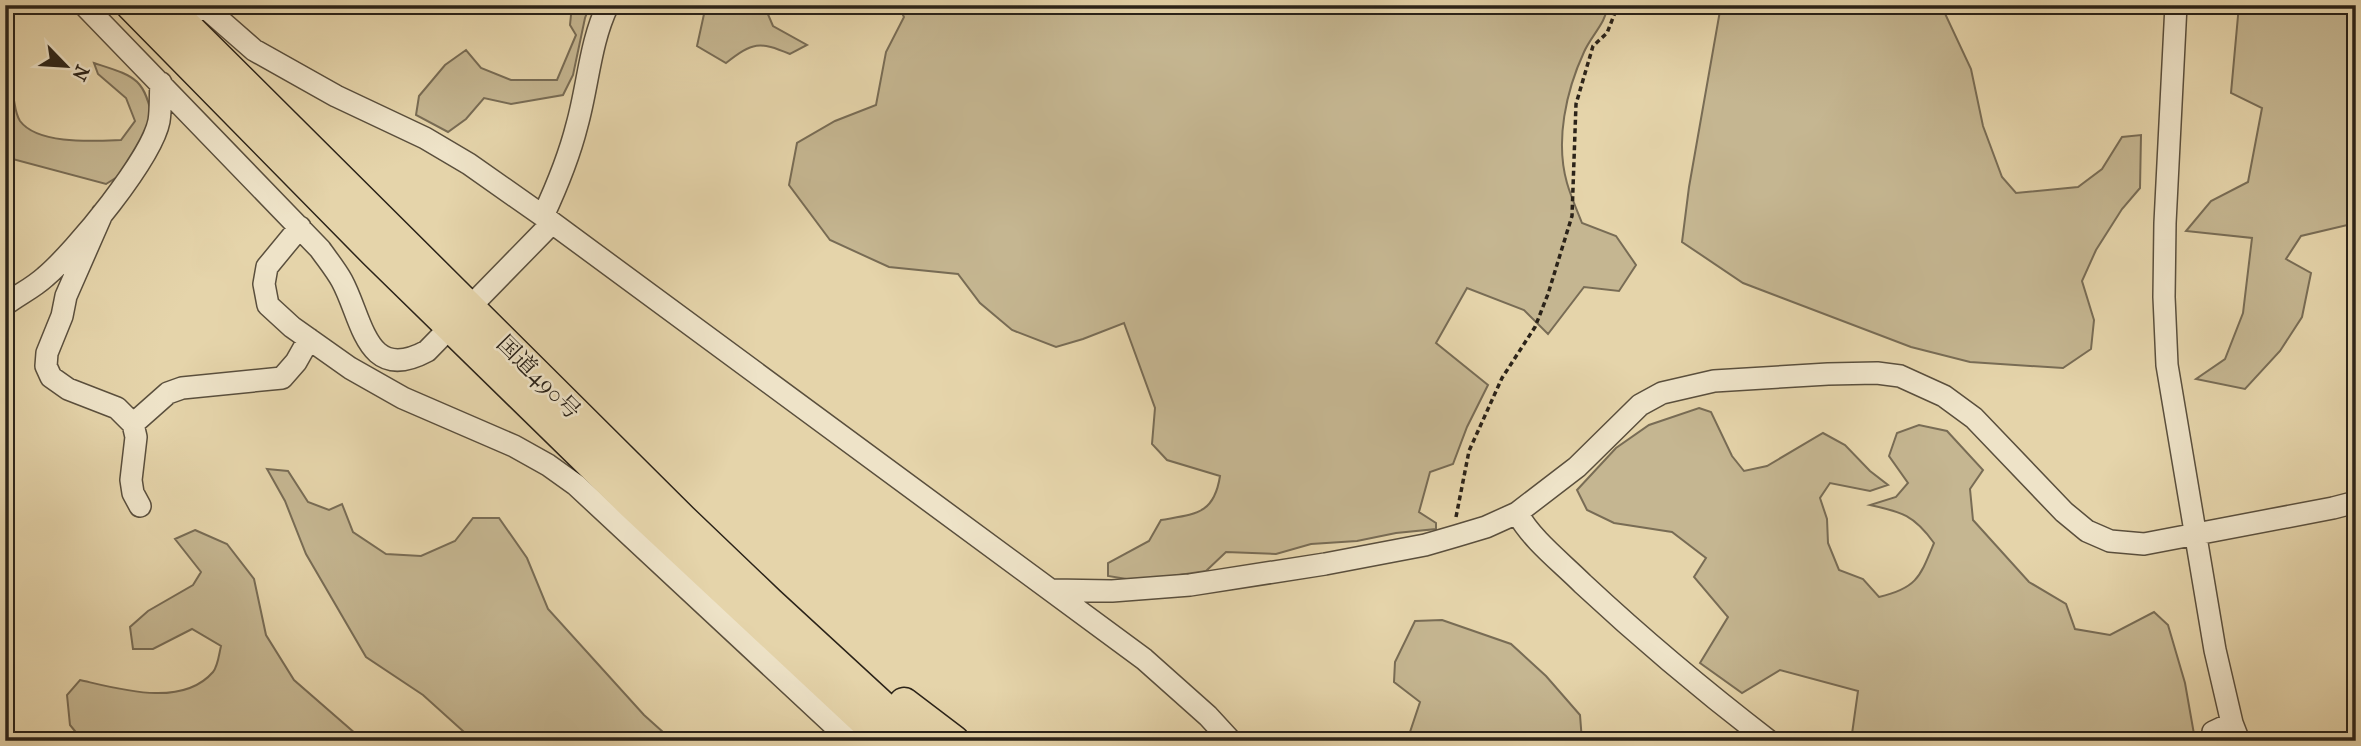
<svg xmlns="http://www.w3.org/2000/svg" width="2361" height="746" viewBox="0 0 2361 746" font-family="'IM FELL French Canon','Noto Serif JP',serif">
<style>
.green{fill:#c5b691;stroke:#786c55;stroke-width:2}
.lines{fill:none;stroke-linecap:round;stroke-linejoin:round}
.minor-casing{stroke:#5a4f3d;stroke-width:24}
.highway-casing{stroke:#2b2319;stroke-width:33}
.path{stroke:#2b2319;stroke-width:3.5;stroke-dasharray:5 3.5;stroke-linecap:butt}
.minor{stroke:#eee3c8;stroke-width:21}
.highway{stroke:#e5d4aa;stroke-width:30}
.labels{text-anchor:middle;stroke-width:5;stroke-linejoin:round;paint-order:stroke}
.street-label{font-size:23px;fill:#2b2319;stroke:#eee3c8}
</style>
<rect width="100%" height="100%" fill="#e5d4aa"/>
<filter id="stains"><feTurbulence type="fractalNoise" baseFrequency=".00286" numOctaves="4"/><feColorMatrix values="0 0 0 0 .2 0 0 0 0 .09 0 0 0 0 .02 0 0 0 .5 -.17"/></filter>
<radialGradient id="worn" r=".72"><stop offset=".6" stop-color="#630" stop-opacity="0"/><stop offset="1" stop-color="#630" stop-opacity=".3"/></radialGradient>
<path class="green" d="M 572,5 L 590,5 L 585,18 L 573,75 L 563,95 L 511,104 L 484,98 L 466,119 L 448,132 L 416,115 L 419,96 L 445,65 L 466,50 L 481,68 L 511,80 L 557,80 L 576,35 L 570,25 Z
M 706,5 L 764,5 L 773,26 L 807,45 L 790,54 C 759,41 753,42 726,63 L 697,46 Z
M 898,5 L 1608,5 C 1606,23 1591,36 1584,52 C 1566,91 1555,141 1567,183 C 1571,197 1577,210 1582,223 L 1616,236 L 1636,265 L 1619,291 L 1584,287 L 1548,334 L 1524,310 L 1467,288 L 1436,343 L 1488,385 L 1467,427 L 1453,464 L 1430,472 L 1419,512 L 1436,523 L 1436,529 L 1396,533 L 1357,541 L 1311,544 L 1276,554 L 1226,552 L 1206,571 L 1139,581 L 1108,576 L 1108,563 L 1149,541 L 1161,520 C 1195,514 1214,515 1220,476 L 1167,460 L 1152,444 L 1155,408 L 1124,323 L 1083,339 L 1056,347 L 1012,330 L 980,303 L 958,274 L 889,267 L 830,240 L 789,185 L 797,143 L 835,121 L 876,105 L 886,52 L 904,17 Z
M 1721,5 L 1941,5 L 1971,69 L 1983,126 L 2002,177 L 2016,193 L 2078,187 L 2102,169 L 2122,137 L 2141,135 L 2140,188 L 2122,209 L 2096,250 L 2082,281 L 2094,320 L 2091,349 L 2063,368 L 1970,362 L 1911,347 L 1743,283 L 1682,242 L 1689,187 Z
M 2239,5 L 2356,5 L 2356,223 L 2301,236 L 2286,259 L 2311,273 L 2302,317 L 2280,351 L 2245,389 L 2196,379 L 2225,359 L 2243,313 L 2252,238 L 2186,231 L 2211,201 L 2248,182 L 2262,108 L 2231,93 Z
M 94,63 C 134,76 145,77 153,122 L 122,174 L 106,184 L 5,157 L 5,80 C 17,91 12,109 20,121 C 38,145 94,141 121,140 L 135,121 L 126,98 L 98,74 Z
M 1699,408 L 1711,412 L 1732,456 L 1744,471 L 1767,466 L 1823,433 L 1845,445 L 1870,471 L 1888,485 L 1870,491 L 1830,483 L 1820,498 L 1827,519 L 1828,543 L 1839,570 L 1863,579 L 1879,597 C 1917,588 1920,577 1934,543 C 1914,515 1902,512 1870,505 L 1896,497 L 1908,483 L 1889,456 L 1897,433 L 1919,425 L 1947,431 L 1983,470 L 1970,489 L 1973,520 L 2029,582 L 2066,604 L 2075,629 L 2110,635 L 2154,612 L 2168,625 L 2185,683 L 2194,734 L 2193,741 L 1851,741 L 1858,691 L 1780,670 L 1742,693 L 1700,663 L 1728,617 L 1694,577 L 1706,558 L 1672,532 L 1614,523 L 1587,510 L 1577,490 L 1616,448 L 1649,425 Z
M 267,469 L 288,471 L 308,502 L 329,510 L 342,504 L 353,532 L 386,554 L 421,556 L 455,541 L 473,518 L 499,518 L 527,558 L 548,609 L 644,715 L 673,741 L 474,741 L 423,695 L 366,657 L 306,554 L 285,501 Z
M 195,530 L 227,544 L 254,579 L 266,635 L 294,680 L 364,741 L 83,741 L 70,725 L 67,695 L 80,680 C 119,689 182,708 213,672 C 218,666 219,654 221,646 L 192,629 L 153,649 L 133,649 L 130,627 L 148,611 L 193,585 L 201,572 L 175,539 Z
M 1442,620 L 1511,644 L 1546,676 L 1580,715 L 1582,741 L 1487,741 L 1474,737 L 1472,741 L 1407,741 L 1420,702 L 1394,682 L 1395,662 L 1415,621 Z"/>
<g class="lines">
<g class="minor-casing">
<path id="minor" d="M 84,5 L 320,249 C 327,259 336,270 342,281 C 363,320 366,384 427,351 L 552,223
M 2176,5 L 2165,223 L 2164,297 L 2167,365 L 2215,650 L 2232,723 L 2239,741
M 176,16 L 206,8 L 254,50 L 336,96 L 425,138 L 469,164 L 543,216 L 1144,659 L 1208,716 L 1231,741
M 102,214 L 66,296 L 62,316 L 47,353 L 46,366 L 51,377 L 68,389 L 117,408 L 133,424 L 136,437 L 131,480 L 133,493 L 140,506
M 543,216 C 557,186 569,157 577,125 C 588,86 590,42 608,5
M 300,227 L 267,267 L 264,284 L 268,305 L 292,327 L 350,368 L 403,398 L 514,446 L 548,465 L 576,485 L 851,741
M 5,305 C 18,295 33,288 45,277 C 75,252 152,158 159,121 C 161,109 160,95 161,83
M 133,424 L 168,393 L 182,388 L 282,378 L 296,362 L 309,339
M 1517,513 C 1533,541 1560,561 1583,584 C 1642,639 1704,691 1769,741
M 1052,590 L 1112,591 L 1190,585 L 1325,564 L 1425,545 L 1456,536 L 1486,527 L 1517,513 L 1577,467 L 1640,405 L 1662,393 L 1714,381 L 1828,374 L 1877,373 L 1900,376 L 1944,396 L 1974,418 L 2064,512 L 2087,531 L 2110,541 L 2144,544 L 2333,508 L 2356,502
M 2212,741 L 2213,732 L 2232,723"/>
</g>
<g class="highway-casing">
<path id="highway" d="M 131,5 L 375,253 L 632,504 L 886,741
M 165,5 L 682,519 L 769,602 L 920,741
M 904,703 L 954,741"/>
</g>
<path class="path" d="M 1456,517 L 1469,451 L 1502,378 L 1535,327 L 1548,294 L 1572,216 L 1576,104 L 1593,46 L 1607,33 L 1618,5"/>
<use href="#minor" class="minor"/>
<use href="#highway" class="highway"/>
</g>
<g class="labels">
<g class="street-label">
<text transform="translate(539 377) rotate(45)" y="8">国道490号</text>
</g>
</g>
<rect width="2361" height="746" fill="none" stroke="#e5d4aa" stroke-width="28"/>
<rect x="7" y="7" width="2347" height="732" fill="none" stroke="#2b2319" stroke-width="3.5"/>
<rect x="14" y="14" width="2333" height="718" fill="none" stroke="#2b2319" stroke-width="2"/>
<g transform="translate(66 66) rotate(115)" stroke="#eee3c8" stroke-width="5" paint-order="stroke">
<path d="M0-5L12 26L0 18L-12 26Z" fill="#2b2319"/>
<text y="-10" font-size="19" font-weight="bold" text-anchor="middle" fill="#2b2319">N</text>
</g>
<rect width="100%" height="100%" filter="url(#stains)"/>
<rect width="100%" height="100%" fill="url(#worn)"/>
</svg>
